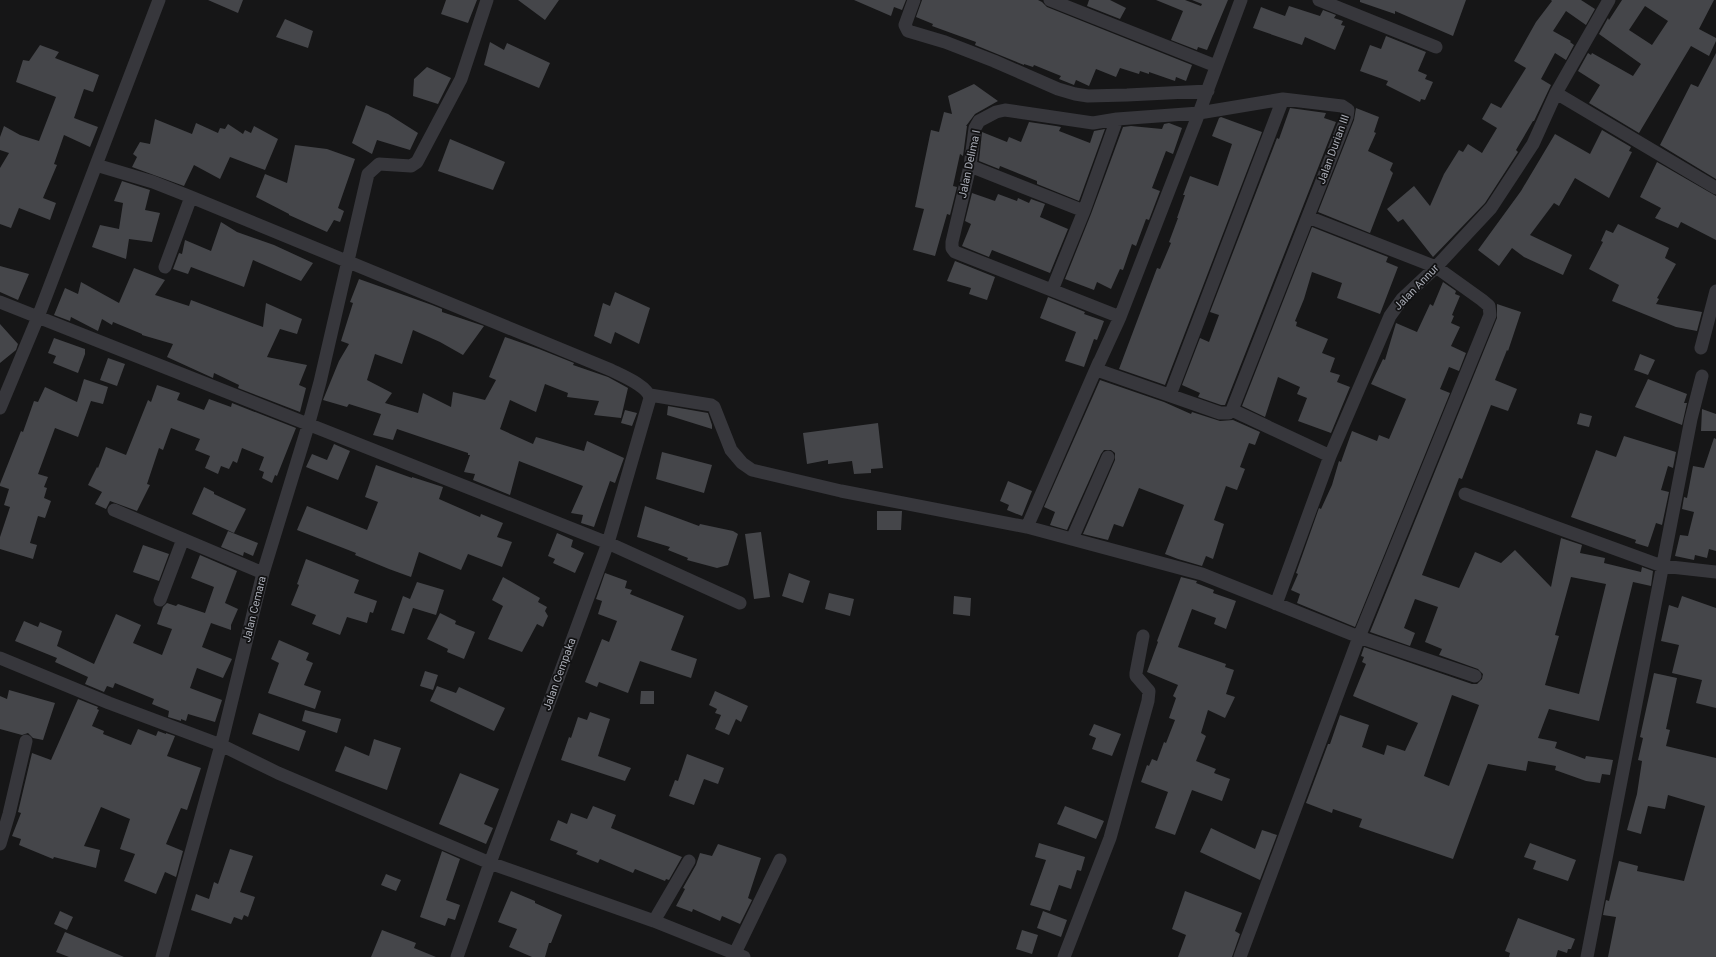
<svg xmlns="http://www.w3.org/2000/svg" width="1716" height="957" viewBox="0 0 1716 957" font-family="Roboto,sans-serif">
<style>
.building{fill:#45464a;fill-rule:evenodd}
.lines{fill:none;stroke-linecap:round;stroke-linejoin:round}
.minor{stroke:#37373c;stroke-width:13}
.labels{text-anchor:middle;stroke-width:3.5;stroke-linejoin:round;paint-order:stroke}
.street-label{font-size:11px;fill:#a9acb6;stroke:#111112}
</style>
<rect width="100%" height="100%" fill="#161617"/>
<path class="building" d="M 208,0 L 243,0 L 238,13 Z
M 446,0 L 477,0 L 468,23 L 441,14 Z
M 518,0 L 559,0 L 545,20 Z
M 854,0 L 906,0 L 902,10 L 894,7 L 891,16 Z
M 922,0 L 1038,0 L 1042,2 L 1047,7 L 1192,65 L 1186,81 L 1176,77 L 1175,81 L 1149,72 L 1149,74 L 1140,71 L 1139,74 L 1120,68 L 1116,77 L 1096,69 L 1089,86 L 1076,80 L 1074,85 L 1059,79 L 1061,76 L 1034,65 L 1033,67 L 1024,64 L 1024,65 L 975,45 L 976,42 L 932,26 L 933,24 L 916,17 Z
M 1089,0 L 1110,0 L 1126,8 L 1120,19 L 1087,6 Z
M 1156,0 L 1185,0 L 1201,6 L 1202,4 L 1192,0 L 1228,0 L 1207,50 L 1198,47 L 1197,50 L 1171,40 L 1183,11 Z
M 1360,0 L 1466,0 L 1453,36 L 1395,11 L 1395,14 L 1360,2 Z
M 1551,0 L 1581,0 L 1595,9 L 1586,25 L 1566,11 L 1553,31 L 1571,41 L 1570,42 L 1574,45 L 1566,60 L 1555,53 L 1541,79 L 1551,85 L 1534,121 L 1533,121 L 1516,150 L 1518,152 L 1485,203 L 1433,257 L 1403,219 L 1398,222 L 1387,209 L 1414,186 L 1430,206 L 1444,174 L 1459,150 L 1463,152 L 1468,144 L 1482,153 L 1497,128 L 1482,119 L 1491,103 L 1501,108 L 1526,68 L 1514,61 L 1536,22 L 1552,1 Z
M 1622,0 L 1714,0 L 1699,29 L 1716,38 L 1716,41 L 1709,56 L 1691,46 L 1639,133 L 1589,103 L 1600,85 L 1578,71 L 1588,53 L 1591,55 L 1592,53 L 1633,76 L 1641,64 L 1599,34 L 1608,18 L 1609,20 ZM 1645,6 L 1668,21 L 1652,45 L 1629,30 Z
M 1289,6 L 1320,16 L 1323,10 L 1336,15 L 1334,18 L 1343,21 L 1341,25 L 1345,26 L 1335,50 L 1305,37 L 1302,45 L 1253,28 L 1261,7 L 1285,16 Z
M 285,19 L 313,31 L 308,48 L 276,37 Z
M 1386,36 L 1426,52 L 1418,71 L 1427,75 L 1425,79 L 1433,82 L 1425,100 L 1421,99 L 1420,102 L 1386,85 L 1388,81 L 1360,71 L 1370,45 L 1381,49 Z
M 490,42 L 504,50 L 507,43 L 550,63 L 539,88 L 484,65 Z
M 40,45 L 59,52 L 55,58 L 99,75 L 93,92 L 84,89 L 74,118 L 98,127 L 90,147 L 64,135 L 54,164 L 57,165 L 43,198 L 56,203 L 50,220 L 19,208 L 11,228 L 0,224 L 0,168 L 9,153 L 0,150 L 0,137 L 4,126 L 20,135 L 39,141 L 56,97 L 16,82 L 23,60 L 29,61 Z
M 1716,53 L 1716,179 L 1660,145 L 1691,84 L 1698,87 Z
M 427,67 L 451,78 L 438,104 L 413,96 L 414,79 Z
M 974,84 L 998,101 L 975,114 L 966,126 L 967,126 L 963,156 L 960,154 L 953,186 L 957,187 L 950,215 L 947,214 L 935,256 L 913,250 L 924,209 L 915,207 L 931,130 L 939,132 L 944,112 L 952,114 L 948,96 Z
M 366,105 L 388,114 L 418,133 L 410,150 L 377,140 L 372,154 L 352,143 Z
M 1290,108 L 1326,113 L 1324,118 L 1336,122 L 1225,405 L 1221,405 L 1198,397 L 1200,393 L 1182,385 L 1200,338 L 1209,342 L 1219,315 L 1210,312 L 1277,138 L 1279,139 Z
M 1356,108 L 1379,117 L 1374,132 L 1376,133 L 1368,151 L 1393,163 L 1390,170 L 1393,173 L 1370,233 L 1318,212 L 1354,120 Z
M 1221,117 L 1262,132 L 1165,385 L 1119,369 L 1157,268 L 1160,269 L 1171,243 L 1169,242 L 1178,218 L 1177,218 L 1185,195 L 1183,195 L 1190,176 L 1218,186 L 1232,144 L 1212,136 L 1219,118 Z
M 155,119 L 192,134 L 196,123 L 218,133 L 220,128 L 225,129 L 228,124 L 243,134 L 245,130 L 251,133 L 254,126 L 278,139 L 265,170 L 230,157 L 220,179 L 194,165 L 184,186 L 132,167 L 137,157 L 133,154 L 140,142 L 150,144 Z
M 1029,122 L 1056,126 L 1061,127 L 1059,131 L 1090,143 L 1094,131 L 1105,129 L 1079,201 L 1037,184 L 1037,181 L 1000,166 L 999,169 L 979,161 L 982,132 L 1007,142 L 1009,137 L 1021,142 Z
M 1169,123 L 1182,128 L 1173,154 L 1166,151 L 1152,188 L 1160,191 L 1149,220 L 1146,219 L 1136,246 L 1132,244 L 1123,270 L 1120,269 L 1111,289 L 1097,282 L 1094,290 L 1065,279 L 1091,214 L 1123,127 L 1131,126 L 1162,129 L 1164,124 Z
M 1602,130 L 1631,147 L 1629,151 L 1632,152 L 1609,198 L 1575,178 L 1559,206 L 1554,203 L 1530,235 L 1572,255 L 1563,275 L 1524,257 L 1512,248 L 1499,266 L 1478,250 L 1521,191 L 1555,134 L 1590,154 Z
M 450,139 L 505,162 L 493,190 L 438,171 Z
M 295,145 L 327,149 L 355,159 L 338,208 L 344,211 L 340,222 L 334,220 L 327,232 L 289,215 L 289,214 L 256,197 L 265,174 L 287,183 Z
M 1657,162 L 1716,196 L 1716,240 L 1681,222 L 1678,228 L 1655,218 L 1661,208 L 1640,197 Z
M 122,181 L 150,190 L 145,210 L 160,213 L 152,242 L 129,239 L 126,259 L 92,247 L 100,225 L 119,229 L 123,203 L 114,201 Z
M 972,193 L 995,201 L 998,194 L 1017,201 L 1018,198 L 1029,203 L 1031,199 L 1045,204 L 1040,217 L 1068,229 L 1050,273 L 992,250 L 989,257 L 962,246 L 971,224 L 965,221 Z
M 221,222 L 237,232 L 274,245 L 313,263 L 301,281 L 253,260 L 244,287 L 191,267 L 188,274 L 173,269 L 179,253 L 182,254 L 185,240 L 211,251 Z
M 1618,224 L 1669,248 L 1665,258 L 1676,264 L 1657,298 L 1659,299 L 1656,304 L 1702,312 L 1697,331 L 1676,327 L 1612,301 L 1619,285 L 1589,269 L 1603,242 L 1601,241 L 1606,230 L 1613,233 Z
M 1312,227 L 1388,257 L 1386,262 L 1398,267 L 1380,314 L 1337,298 L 1342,283 L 1312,272 L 1304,299 L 1295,321 L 1297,322 L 1296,326 L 1328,339 L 1322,353 L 1335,358 L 1330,372 L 1340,375 L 1337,382 L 1350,387 L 1331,433 L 1298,421 L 1307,398 L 1297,394 L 1300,387 L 1278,377 L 1265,417 L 1242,406 Z
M 955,261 L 995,277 L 987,300 L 969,294 L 971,288 L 947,281 Z
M 0,266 L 29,274 L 18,300 L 0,292 Z
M 134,268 L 165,280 L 155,295 L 189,306 L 191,300 L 263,327 L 266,303 L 302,319 L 297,334 L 280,329 L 267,357 L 307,365 L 299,385 L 306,388 L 300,412 L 238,388 L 239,385 L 214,373 L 213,378 L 167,357 L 173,344 L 142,335 L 142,334 L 113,322 L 112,325 L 102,319 L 98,331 L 71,317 L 70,321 L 54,315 L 65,288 L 78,294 L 81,282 L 119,303 Z
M 359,279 L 432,305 L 442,309 L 442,312 L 484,326 L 463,355 L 440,342 L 413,330 L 402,364 L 375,354 L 367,380 L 392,393 L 385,403 L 418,413 L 423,393 L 451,407 L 453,392 L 485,400 L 496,380 L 489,377 L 505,337 L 539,349 L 574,363 L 573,365 L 608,377 L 628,388 L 621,418 L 594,415 L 599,401 L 567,397 L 568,393 L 545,384 L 536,412 L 510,400 L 500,429 L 533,444 L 536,437 L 584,451 L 587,441 L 624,458 L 615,483 L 610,481 L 594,527 L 581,523 L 583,515 L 571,513 L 583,486 L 519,461 L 510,495 L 473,480 L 475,474 L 464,472 L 470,455 L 468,455 L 468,453 L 397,429 L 393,440 L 373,435 L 381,414 L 349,404 L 347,407 L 323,400 L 339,361 L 349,344 L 341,341 L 353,303 L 350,302 Z
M 1443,282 L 1456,291 L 1455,294 L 1460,296 L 1452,315 L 1454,316 L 1451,323 L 1460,327 L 1451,346 L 1466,353 L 1459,371 L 1449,367 L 1440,389 L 1450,393 L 1355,627 L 1297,603 L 1300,594 L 1291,590 L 1298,574 L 1296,573 L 1319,508 L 1321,509 L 1332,485 L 1339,461 L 1341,462 L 1352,431 L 1377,441 L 1379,435 L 1389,439 L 1406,399 L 1371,384 L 1383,359 L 1385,360 L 1396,323 L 1417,332 L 1430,304 L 1433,306 Z
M 615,292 L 650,308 L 639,344 L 615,332 L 611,344 L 594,336 L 603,303 L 610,306 Z
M 1048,297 L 1085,312 L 1084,314 L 1104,321 L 1097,340 L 1094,339 L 1084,367 L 1065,361 L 1076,332 L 1040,318 Z
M 1497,304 L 1521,312 L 1508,351 L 1507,350 L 1495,380 L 1517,389 L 1508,411 L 1491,405 L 1462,479 L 1459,478 L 1422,575 L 1459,588 L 1475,552 L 1501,563 L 1515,550 L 1551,587 L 1561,538 L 1582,545 L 1580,553 L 1605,558 L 1604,563 L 1641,572 L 1642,567 L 1653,571 L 1651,586 L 1633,582 L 1599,721 L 1549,709 L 1538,738 L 1557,742 L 1555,748 L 1585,759 L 1586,756 L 1613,760 L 1610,775 L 1602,774 L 1600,783 L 1586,781 L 1555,770 L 1556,766 L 1528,761 L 1526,771 L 1488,764 L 1453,859 L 1359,827 L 1362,819 L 1333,809 L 1332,813 L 1306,803 L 1328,744 L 1330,744 L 1340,715 L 1369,725 L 1362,747 L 1384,755 L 1387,745 L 1405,751 L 1418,723 L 1353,696 L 1366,664 L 1362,662 L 1364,657 L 1361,656 L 1364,647 L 1472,684 L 1477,684 L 1482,679 L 1483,674 L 1478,669 L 1439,655 L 1442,649 L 1425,642 L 1438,607 L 1415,599 L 1404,628 L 1415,633 L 1410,646 L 1370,632 L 1497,318 ZM 1571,577 L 1606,584 L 1579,694 L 1545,685 L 1559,636 L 1555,635 ZM 1452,695 L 1479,705 L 1449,786 L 1424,776 Z
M 0,324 L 18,344 L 16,350 L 0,363 Z
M 54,338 L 85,349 L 85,354 L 78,373 L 53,363 L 56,356 L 48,353 Z
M 1640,354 L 1655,360 L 1648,375 L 1634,370 Z
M 108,358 L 125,364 L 117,386 L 100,380 Z
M 84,379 L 108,387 L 103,404 L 91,401 L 78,437 L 55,428 L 38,474 L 48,477 L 44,487 L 47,488 L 44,498 L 51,501 L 45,518 L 38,516 L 30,543 L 37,545 L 33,559 L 0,549 L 0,537 L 10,507 L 4,505 L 9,489 L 0,486 L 0,484 L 21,431 L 23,432 L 34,401 L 38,402 L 45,387 L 77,402 Z
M 1648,379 L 1687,394 L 1684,403 L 1687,403 L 1682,425 L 1635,407 Z
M 1100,380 L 1164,402 L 1191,414 L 1192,412 L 1220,421 L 1233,420 L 1260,432 L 1255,445 L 1249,443 L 1240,467 L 1245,469 L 1237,490 L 1226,486 L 1214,520 L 1224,524 L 1213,559 L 1206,556 L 1202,566 L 1178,559 L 1165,554 L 1184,505 L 1139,488 L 1123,527 L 1114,524 L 1108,540 L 1083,534 L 1115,460 L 1115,453 L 1111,450 L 1104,450 L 1101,454 L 1067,530 L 1050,525 L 1055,512 L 1044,507 Z
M 157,385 L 180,393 L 177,400 L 204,410 L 209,399 L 231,407 L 232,403 L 296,428 L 277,476 L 275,475 L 272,483 L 262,478 L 264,472 L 259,470 L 264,457 L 242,448 L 237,463 L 233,461 L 229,469 L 221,466 L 218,474 L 205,468 L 210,456 L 195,450 L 200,439 L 171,428 L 163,450 L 159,448 L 147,484 L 150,485 L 137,511 L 110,501 L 106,509 L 95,504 L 102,492 L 88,485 L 97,467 L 98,468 L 106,447 L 126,455 L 148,400 L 151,402 Z
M 668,406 L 708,413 L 712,425 L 712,429 L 667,415 Z
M 1702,409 L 1716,414 L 1716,431 L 1701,431 Z
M 625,410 L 637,413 L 632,426 L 621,423 Z
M 1580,413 L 1592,416 L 1589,427 L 1577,424 Z
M 878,423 L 883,468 L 871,469 L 871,473 L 854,474 L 852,461 L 828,464 L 828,460 L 807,464 L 803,433 Z
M 1624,436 L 1676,452 L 1673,468 L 1668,466 L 1661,490 L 1669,492 L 1662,525 L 1656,523 L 1648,547 L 1635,543 L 1636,540 L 1571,517 L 1596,450 L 1616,457 Z
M 1714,438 L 1716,439 L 1716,551 L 1709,549 L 1707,558 L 1695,555 L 1694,560 L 1675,556 L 1680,535 L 1688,536 L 1694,512 L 1682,509 L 1684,497 L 1687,498 L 1693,466 L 1704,468 Z
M 334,444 L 350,451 L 338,480 L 306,467 L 312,454 L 327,460 Z
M 662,452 L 712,465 L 704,493 L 656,479 Z
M 376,465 L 412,478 L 412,477 L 443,487 L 439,499 L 480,517 L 481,514 L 503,523 L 497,537 L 512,542 L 502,567 L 468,554 L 461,570 L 419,552 L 411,577 L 389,569 L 355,555 L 356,553 L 297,530 L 307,506 L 367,530 L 378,502 L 365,497 Z
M 1008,481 L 1032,491 L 1022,516 L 1007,510 L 1009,505 L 1000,501 Z
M 204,487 L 214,492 L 214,494 L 246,509 L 234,533 L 192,514 Z
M 645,506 L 699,526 L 700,524 L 733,531 L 738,534 L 728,565 L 717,568 L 687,560 L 688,558 L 668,550 L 670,547 L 637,537 Z
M 877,511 L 902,511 L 901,530 L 877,530 Z
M 228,531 L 258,543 L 253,556 L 244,552 L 243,556 L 221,547 Z
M 761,532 L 770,597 L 754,599 L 745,534 Z
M 557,533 L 573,540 L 571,547 L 584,553 L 575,573 L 553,563 L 555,559 L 548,556 Z
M 143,545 L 169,554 L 159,581 L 133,572 Z
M 200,555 L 237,571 L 225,603 L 238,609 L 231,625 L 231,630 L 211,623 L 202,647 L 232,659 L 223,678 L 197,668 L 190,688 L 222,700 L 215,722 L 188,714 L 186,721 L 181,719 L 181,721 L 168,717 L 169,711 L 152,704 L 154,699 L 115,683 L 113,688 L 107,686 L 104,692 L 85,684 L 88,677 L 55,662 L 57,658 L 15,641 L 24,621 L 38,627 L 40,622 L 62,631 L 57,646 L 94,664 L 116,614 L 141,625 L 133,643 L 162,655 L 172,629 L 157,624 L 163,607 L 167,603 L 176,606 L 178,604 L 205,613 L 214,587 L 191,578 Z
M 306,559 L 359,580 L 354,593 L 377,601 L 373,613 L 370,612 L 367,623 L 347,617 L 340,635 L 312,624 L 316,615 L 291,605 L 299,585 L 297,584 Z
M 605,573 L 627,581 L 625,588 L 632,590 L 630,594 L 684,616 L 671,650 L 697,659 L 691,678 L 640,661 L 628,693 L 599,682 L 597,687 L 585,682 L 602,639 L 609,642 L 617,621 L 598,614 L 602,601 L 596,599 Z
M 789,573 L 810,581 L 803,603 L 782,596 Z
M 503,577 L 540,598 L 538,602 L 547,607 L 545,611 L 548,616 L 543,627 L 537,624 L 522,652 L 488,639 L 503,606 L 492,600 Z
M 1181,577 L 1197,581 L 1196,583 L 1214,590 L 1213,593 L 1236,601 L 1226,629 L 1214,624 L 1216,618 L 1192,609 L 1178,647 L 1226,664 L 1225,667 L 1234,670 L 1226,694 L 1235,697 L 1225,718 L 1208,710 L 1201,733 L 1206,736 L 1196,761 L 1216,769 L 1214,773 L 1230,779 L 1222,801 L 1192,790 L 1175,835 L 1155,828 L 1168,792 L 1141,782 L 1147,765 L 1149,766 L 1152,759 L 1157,761 L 1164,742 L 1166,743 L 1175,720 L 1169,718 L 1176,698 L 1173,696 L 1178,685 L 1147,672 L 1158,642 L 1157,641 Z
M 417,582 L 444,590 L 436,615 L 413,608 L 404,634 L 391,630 L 403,596 L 410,599 Z
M 829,593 L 854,599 L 850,616 L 825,609 Z
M 954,596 L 971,598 L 970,616 L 953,614 Z
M 1682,596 L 1716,608 L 1716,708 L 1696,703 L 1702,680 L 1672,673 L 1679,645 L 1661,641 L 1669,605 L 1678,608 Z
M 440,613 L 456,621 L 455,624 L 475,632 L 464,659 L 447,652 L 448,649 L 427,639 Z
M 279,640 L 309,653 L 306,660 L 313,663 L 304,685 L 321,691 L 315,709 L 268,693 L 279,663 L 271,659 Z
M 425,671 L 438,675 L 433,690 L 420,686 Z
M 1654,673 L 1677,678 L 1666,729 L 1670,730 L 1666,746 L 1716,758 L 1716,957 L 1608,957 L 1616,917 L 1603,915 L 1606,900 L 1609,901 L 1619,861 L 1638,866 L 1637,871 L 1684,881 L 1705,806 L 1668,795 L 1665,809 L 1648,806 L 1641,834 L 1627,830 L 1637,794 L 1642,761 L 1638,760 L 1643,738 L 1640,737 Z
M 437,686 L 456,693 L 459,687 L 505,708 L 494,731 L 430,701 Z
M 9,690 L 55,703 L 43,740 L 33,738 L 28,733 L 22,735 L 0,729 L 0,696 L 7,699 Z
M 641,691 L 654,691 L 654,704 L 640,704 Z
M 715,691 L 748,706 L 741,722 L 736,719 L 729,735 L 715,729 L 721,715 L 715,713 L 717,709 L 709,705 Z
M 78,699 L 98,707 L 97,709 L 99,710 L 92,726 L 104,731 L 103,734 L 131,745 L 138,729 L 156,736 L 158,731 L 166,734 L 166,733 L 175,736 L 167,756 L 201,768 L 187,810 L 181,808 L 166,844 L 183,851 L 176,877 L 165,872 L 156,894 L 124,881 L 135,854 L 120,849 L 130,819 L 101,807 L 84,846 L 100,850 L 96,868 L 54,857 L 53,859 L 19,845 L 21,839 L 12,836 L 21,813 L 18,812 L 32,753 L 51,760 Z
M 305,710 L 341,719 L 337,733 L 302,721 Z
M 590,712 L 610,719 L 598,756 L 631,768 L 625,781 L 561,760 L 569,737 L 571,738 L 578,717 L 587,720 Z
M 259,713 L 306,731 L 299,751 L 252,734 Z
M 1094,724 L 1121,734 L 1112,756 L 1092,749 L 1096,738 L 1089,735 Z
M 374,739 L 401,748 L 387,790 L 335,771 L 345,746 L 369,756 Z
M 687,754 L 724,768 L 718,784 L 704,779 L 694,805 L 669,796 L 675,780 L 678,781 Z
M 460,773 L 499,789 L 484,824 L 493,828 L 486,844 L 439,824 Z
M 593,806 L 616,815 L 611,828 L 682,857 L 669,880 L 666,879 L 665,881 L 635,869 L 633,873 L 600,859 L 598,863 L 576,854 L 578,851 L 550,840 L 558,820 L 567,824 L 571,813 L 587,819 Z
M 1065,806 L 1104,821 L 1096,839 L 1057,824 Z
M 1211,828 L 1255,849 L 1262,830 L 1277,835 L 1260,880 L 1200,852 Z
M 1039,843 L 1085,857 L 1081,871 L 1077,870 L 1071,889 L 1059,885 L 1050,911 L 1030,905 L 1046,860 L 1035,857 Z
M 1530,843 L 1576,860 L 1568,881 L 1533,869 L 1536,861 L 1524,857 Z
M 718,844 L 761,858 L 748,898 L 752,900 L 740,924 L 722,916 L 720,921 L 693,909 L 692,912 L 676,906 L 685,889 L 683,888 L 696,865 L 700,853 L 712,856 Z
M 230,849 L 253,856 L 240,892 L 255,897 L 248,917 L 244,915 L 242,920 L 234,917 L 231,924 L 191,910 L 196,894 L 209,899 L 214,882 L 218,884 Z
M 442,851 L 460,859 L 446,900 L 460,905 L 455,920 L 448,918 L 445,926 L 420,917 Z
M 386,874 L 401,880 L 396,891 L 381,885 Z
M 511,891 L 535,901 L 535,903 L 562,915 L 551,943 L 549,943 L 545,957 L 532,957 L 509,947 L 517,929 L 498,922 Z
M 1185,891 L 1242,913 L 1235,931 L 1240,934 L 1232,957 L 1178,957 L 1186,935 L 1172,929 Z
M 60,911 L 73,917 L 67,930 L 54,924 Z
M 1043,911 L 1067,920 L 1061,937 L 1037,928 Z
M 1518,918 L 1575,939 L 1571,949 L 1568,949 L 1567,953 L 1558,950 L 1556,957 L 1509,957 L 1510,953 L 1505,951 Z
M 382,930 L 416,943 L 414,948 L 436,957 L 371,957 Z
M 1022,930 L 1038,935 L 1032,954 L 1016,949 Z
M 65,932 L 124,957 L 69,957 L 56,952 Z"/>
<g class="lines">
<path class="minor" d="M 914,0 L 905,25 L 908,31 L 945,42 L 994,61 L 1058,89 L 1075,94 L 1088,96 L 1127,95 L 1208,91
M 1050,0 L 1216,66
M 1319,0 L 1436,47
M 1556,93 L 1716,188
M 96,165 L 153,182 L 191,197 L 611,370 C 621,375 648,386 650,398 L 608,543 L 490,863 L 457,957
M 970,166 L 1084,211
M 165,267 L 191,197
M 1052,290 L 1084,211 L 1117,119
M 0,302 L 608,543 L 740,603
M 1120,317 L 955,252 L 952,248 L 952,242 L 970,166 L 975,128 L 979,121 L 996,112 L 1005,110 L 1093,123 L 1117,119 L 1199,113 L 1283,99 L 1342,106 L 1348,110 L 1347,117 L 1232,410 L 1229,413 L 1220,413 L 1100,371 L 1098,365 L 1120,317 L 1199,113 L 1241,0
M 1701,348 L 1716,291
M 650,395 L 711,405 L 714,407 L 731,450 L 742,463 L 752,470 L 841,491 L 1027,527 L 1202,574 L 1359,637 L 1475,676
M 1170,395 L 1283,99
M 0,408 L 38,317 L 159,0
M 1232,410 L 1330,456
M 1465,494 L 1662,566 L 1716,572
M 114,510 L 263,573
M 1027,527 L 1099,362
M 1072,539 L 1108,457
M 160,600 L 183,539
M 1276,604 L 1330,456 L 1390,316 L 1402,299 L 1436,267 L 1491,208 L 1533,144 L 1556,93 L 1609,0
M 0,658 L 109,703 L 221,745 L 278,773 L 490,863 L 654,921 L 744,957
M 0,844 L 9,814 L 26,741
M 654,921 L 689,861
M 735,953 L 780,860
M 162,957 L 221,745 L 263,573 L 308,426 L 320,382 L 368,174 L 379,164 L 411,166 L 417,162 L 461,79 L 487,0
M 1064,957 L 1110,838 L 1148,701 L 1149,691 L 1136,676 L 1136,673 L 1143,636
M 1240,957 L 1359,637 L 1490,315 L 1489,306 L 1482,300 L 1436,267 L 1308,217
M 1587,957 L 1691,419 L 1702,376"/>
</g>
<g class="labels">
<g class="street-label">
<text transform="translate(1333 149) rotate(-70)" y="4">Jalan Durian III</text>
<text transform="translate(969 164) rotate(-78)" y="4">Jalan Delima I</text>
<text transform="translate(1416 287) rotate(-46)" y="4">Jalan Annur</text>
<text transform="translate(254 609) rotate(-76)" y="4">Jalan Cemara</text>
<text transform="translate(559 674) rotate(-70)" y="4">Jalan Cempaka</text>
</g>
</g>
</svg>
